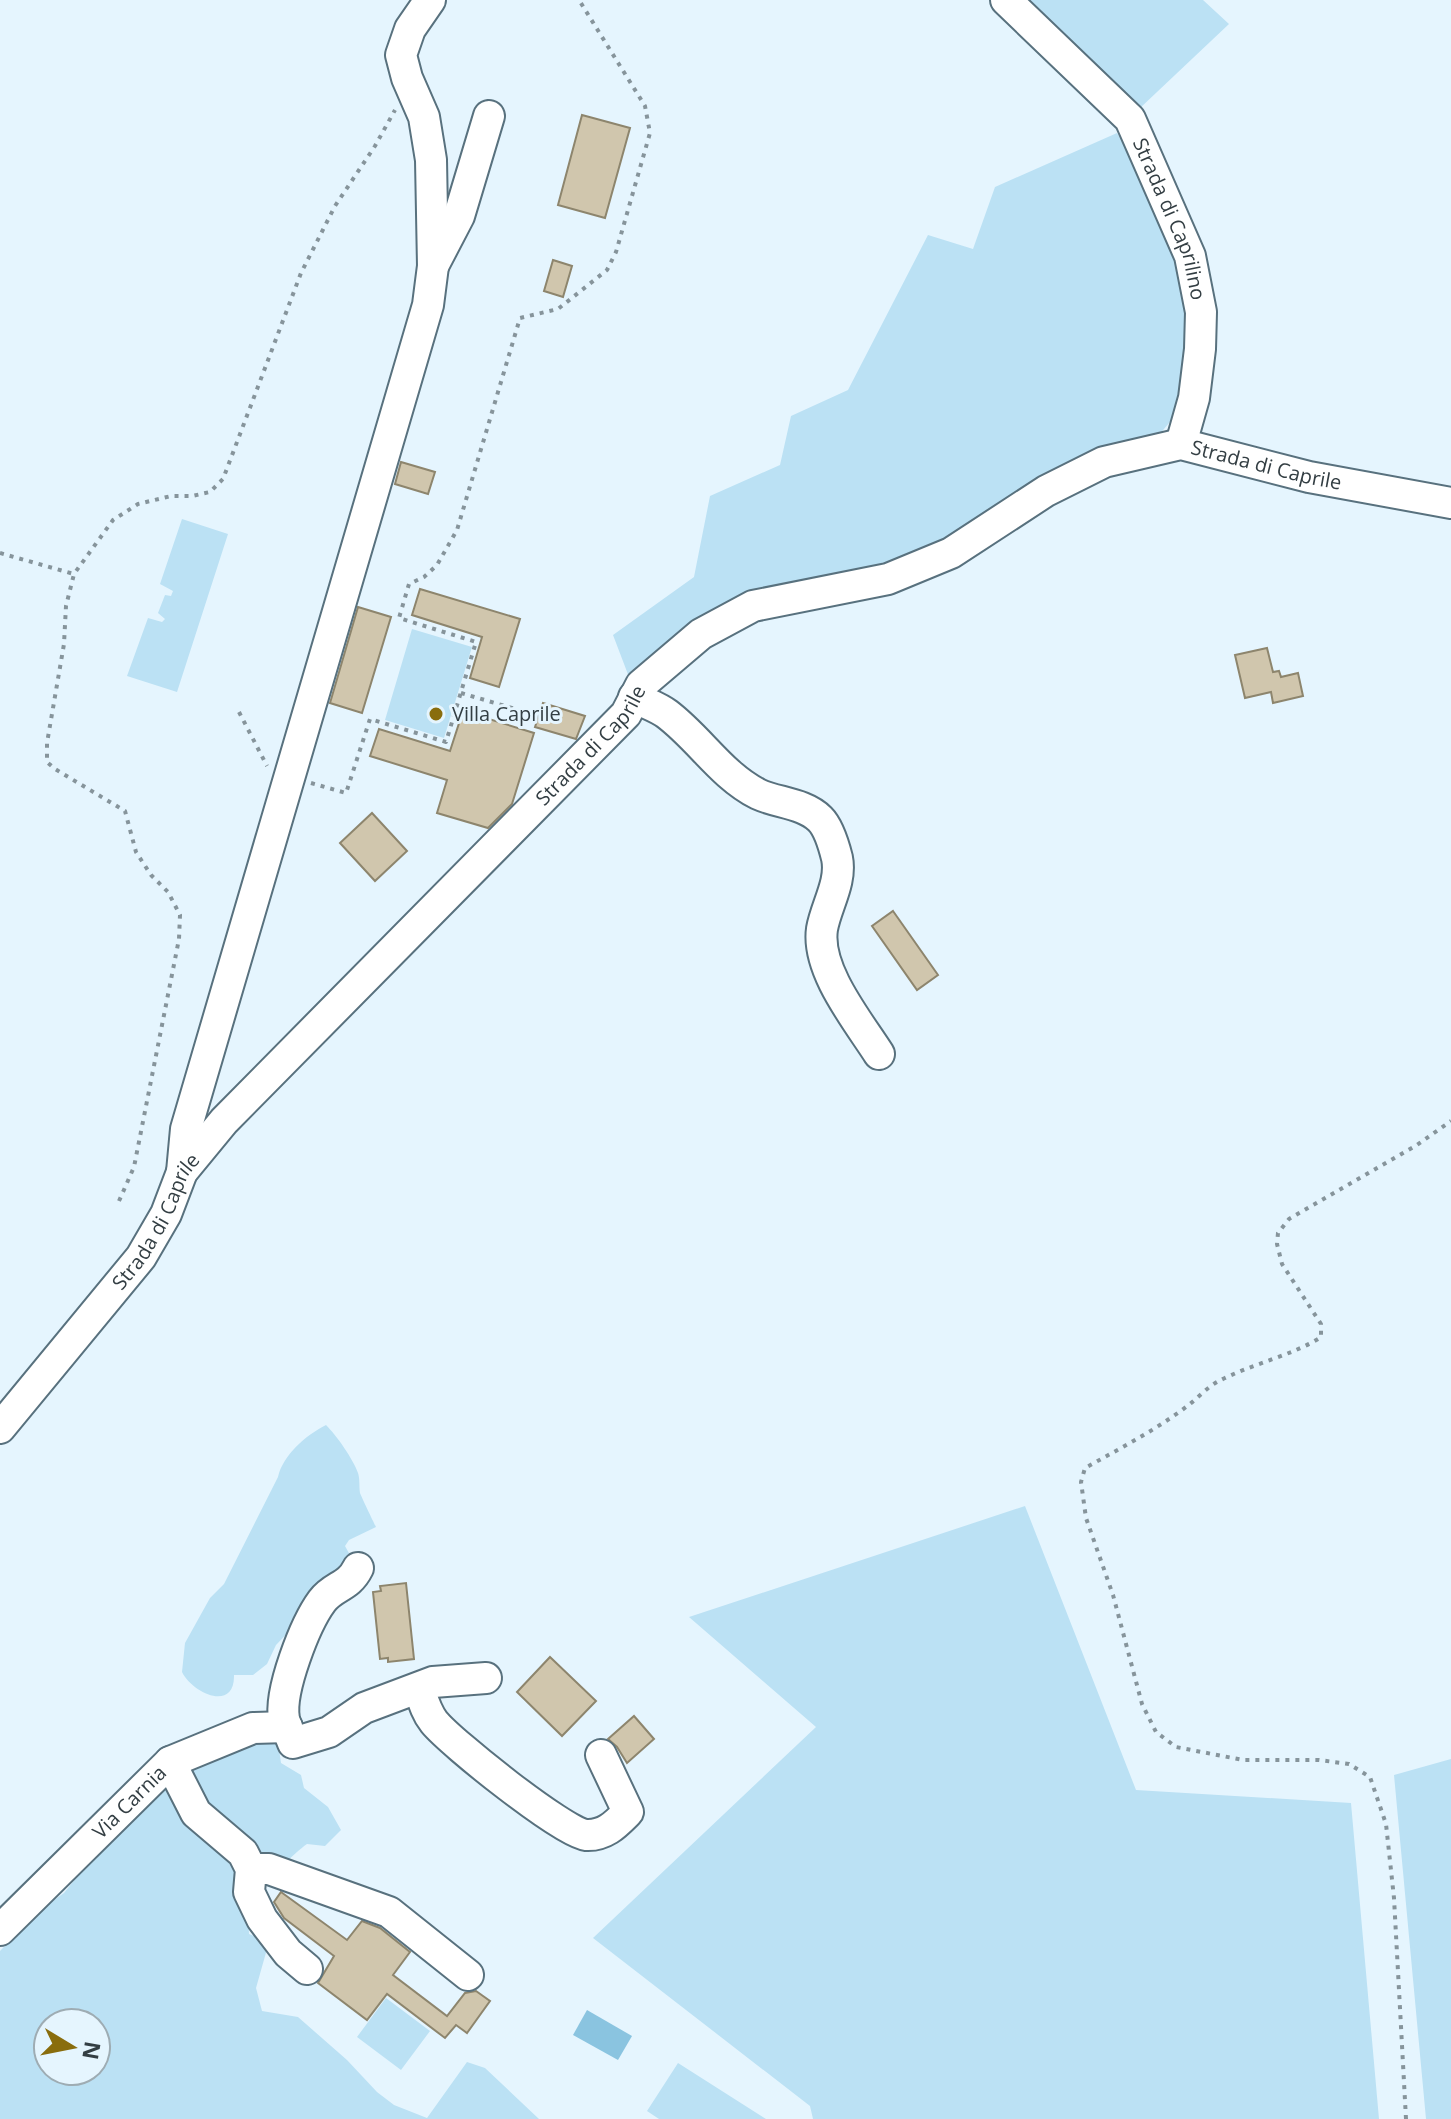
<svg xmlns="http://www.w3.org/2000/svg" width="1451" height="2119" viewBox="0 0 1451 2119" font-family="'Open Sans',sans-serif">
<style>
.green{fill:#bbe1f4;fill-rule:evenodd}
.water{fill:#8ac4e0}
.building{fill:#d0c6ad;stroke:#8d856d;stroke-width:2}
.lines{fill:none;stroke-linecap:round;stroke-linejoin:round}
.minor-casing{stroke:#58717e;stroke-width:34}
.path{stroke:#86949b;stroke-width:4;stroke-dasharray:4 6;stroke-linecap:butt}
.minor{stroke:#fff;stroke-width:30}
.poi-dot{fill:#896d0d;stroke:#e5f5fe;stroke-width:3}
.labels{text-anchor:middle;stroke-width:6;stroke-linejoin:round;paint-order:stroke}
.street-label{font-size:20px;fill:#333e43;stroke:#e5f5fe}
.poi-label{font-size:20px;fill:#333e43;stroke:#e5f5fe;text-anchor:start}
</style>
<rect width="100%" height="100%" fill="#e5f5fe"/>
<path class="green" d="M 1024,0 L 1203,0 L 1229,24 L 1139,109 Z
M 1117,133 L 1128,151 L 1172,248 L 1187,296 L 1190,329 L 1181,391 L 1175,416 L 1158,436 L 933,549 L 881,569 L 812,581 L 629,677 L 613,635 L 694,577 L 710,496 L 780,465 L 791,416 L 848,390 L 928,235 L 973,249 L 995,187 Z
M 182,519 L 228,534 L 177,692 L 127,676 L 148,618 L 162,622 L 165,619 L 158,613 L 165,595 L 171,596 L 173,591 L 160,584 Z
M 412,629 L 472,647 L 444,738 L 385,720 Z
M 326,1425 C 337,1436 353,1459 358,1473 C 360,1479 359,1486 360,1493 C 361,1496 375,1525 376,1527 L 349,1540 L 345,1546 L 350,1555 L 347,1571 L 276,1645 L 267,1664 L 253,1675 L 234,1675 C 235,1712 193,1694 182,1672 L 185,1643 L 210,1598 L 224,1584 L 278,1477 C 283,1455 306,1435 326,1425 Z
M 1025,1506 L 1136,1790 L 1351,1803 L 1379,2119 L 813,2119 L 810,2106 L 593,1938 L 816,1727 L 689,1617 Z
M 246,1742 L 278,1742 L 281,1763 L 301,1775 L 304,1788 L 328,1807 L 341,1830 L 325,1846 L 307,1844 C 291,1855 252,1895 248,1914 C 247,1920 249,1928 249,1934 L 269,1942 L 256,1988 L 262,2011 L 298,2017 L 347,2060 L 377,2092 L 394,2105 L 427,2118 L 467,2062 L 485,2068 L 539,2119 L 0,2119 L 0,1951 L 41,1909 L 64,1893 L 84,1868 L 180,1766 ZM 48,2023 L 96,2023 L 96,2071 L 48,2071 Z
M 1451,1759 L 1451,2119 L 1426,2119 L 1394,1775 Z
M 386,1998 L 430,2031 L 401,2070 L 357,2037 Z
M 678,2063 L 766,2119 L 659,2119 L 647,2111 Z"/>
<path class="water" d="M 587,2010 L 632,2036 L 618,2060 L 573,2035 Z"/>
<path class="building" d="M 582,115 L 630,128 L 605,218 L 558,205 Z
M 553,260 L 572,266 L 563,297 L 544,291 Z
M 401,462 L 435,472 L 428,494 L 395,484 Z
M 420,589 L 520,619 L 499,687 L 470,678 L 482,637 L 412,615 Z
M 358,607 L 391,617 L 362,713 L 330,703 Z
M 1267,648 L 1273,672 L 1279,671 L 1281,677 L 1298,673 L 1303,696 L 1273,703 L 1271,692 L 1245,698 L 1235,655 Z
M 543,703 L 585,716 L 576,739 L 535,727 Z
M 463,711 L 534,733 L 512,804 L 488,828 L 437,813 L 447,780 L 370,756 L 379,729 L 450,751 Z
M 372,813 L 407,851 L 375,881 L 340,843 Z
M 893,911 L 938,975 L 917,990 L 872,926 Z
M 406,1583 L 414,1659 L 388,1662 L 388,1658 L 380,1659 L 373,1592 L 381,1591 L 380,1586 Z
M 550,1657 L 596,1701 L 562,1736 L 517,1692 Z
M 634,1716 L 654,1739 L 627,1763 L 617,1747 L 608,1739 Z
M 281,1892 L 347,1940 L 362,1921 L 380,1928 L 410,1952 L 393,1975 L 447,2016 L 465,1993 L 476,1991 L 490,2001 L 467,2033 L 456,2025 L 445,2038 L 387,1994 L 367,2020 L 318,1983 L 334,1956 L 284,1918 L 274,1902 Z"/>
<g class="lines">
<g class="minor-casing">
<g id="minor">
<path id="s1" d="M 1006,0 L 1130,119 L 1190,256 L 1201,312 L 1200,349 L 1194,398 L 1181,444"/>
<path d="M 434,264 L 459,216 L 489,116"/>
<path d="M 634,697 C 645,703 658,707 667,714 C 700,739 721,775 758,794 C 777,803 804,803 820,819 C 829,828 834,846 837,858 C 842,882 826,906 822,929 C 816,970 858,1021 879,1054"/>
<path d="M 182,1172 L 186,1129 L 428,305 L 433,266 L 431,160 L 424,117 L 407,78 L 401,55 L 410,29 L 430,0"/>
<path id="s2" d="M 0,1428 L 141,1257 L 166,1214 L 182,1172 L 224,1121 L 626,714 L 641,685 L 701,634 L 753,606 L 888,579 L 951,553 L 1046,491 L 1104,462 L 1181,444 L 1309,477 L 1451,503"/>
<path d="M 358,1568 C 348,1588 334,1585 322,1601 C 305,1624 279,1691 284,1719 C 286,1727 290,1735 293,1743 L 329,1732 L 364,1708 L 433,1682 L 486,1678"/>
<path d="M 419,1688 C 423,1700 426,1712 434,1722 C 451,1743 564,1833 586,1835 C 605,1836 616,1824 628,1812 L 601,1755"/>
<path d="M 170,1762 L 196,1813 L 243,1853 L 251,1869 L 249,1892 L 262,1919 L 288,1953 L 307,1969"/>
<path d="M 251,1869 L 269,1869 L 389,1912 L 468,1975"/>
<path id="s3" d="M 0,1930 L 170,1762 L 253,1728 L 287,1727"/>
</g>
</g>
<path class="path" d="M 0,553 L 74,574
M 461,693 L 539,716
M 239,712 L 267,766
M 311,783 L 346,793 L 370,719 L 446,742 L 476,642 L 399,618 L 409,584 L 424,577 L 437,565 L 457,530 L 520,318 L 558,309 L 607,270 L 616,252 L 650,133 L 645,106 L 579,0
M 119,1201 L 134,1167 L 179,939 L 180,915 L 168,892 L 151,875 L 136,852 L 125,811 L 55,769 L 47,762 L 47,743 L 64,644 L 66,606 L 74,574 L 113,520 L 138,504 L 171,496 L 192,496 L 210,492 L 223,479 L 301,273 L 335,206 L 375,146 L 395,110
M 1406,2119 L 1394,1898 L 1386,1824 L 1370,1777 L 1349,1764 L 1319,1760 L 1243,1760 L 1176,1747 L 1156,1732 L 1142,1704 L 1113,1595 L 1086,1518 L 1081,1482 L 1085,1468 C 1119,1449 1154,1431 1186,1407 C 1197,1399 1207,1387 1219,1381 C 1251,1364 1294,1355 1321,1337 L 1321,1324 L 1282,1264 L 1277,1244 L 1278,1233 L 1289,1219 L 1417,1145 L 1451,1121"/>
<use href="#minor" class="minor"/>
</g>
<circle class="poi-dot" cx="436" cy="714" r="8"/>
<g class="labels">
<g class="street-label">
<text dy="7" stroke="none"><textPath href="#s1" startOffset="280">Strada di Caprilino</textPath></text>
<text dy="7" stroke="none"><textPath href="#s2" startOffset="1676">Strada di Caprile</textPath></text>
<text dy="7" stroke="none"><textPath href="#s2" startOffset="908">Strada di Caprile</textPath></text>
<text dy="7" stroke="none"><textPath href="#s2" startOffset="260">Strada di Caprile</textPath></text>
<text dy="7" stroke="none"><textPath href="#s3" startOffset="182">Via Carnia</textPath></text>
</g>
<g class="poi-label">
<text x="452" y="721">Villa Caprile</text>
</g>
</g>
<g transform="translate(72 2047) rotate(100)"><circle r="38" fill="#e5f5fe" stroke="#9eacb3" stroke-width="2"/>
<path d="M0-6L14 30L0 20L-14 30Z" fill="#896d0d"/>
<text y="-12" font-size="22" font-weight="bold" text-anchor="middle" fill="#333e43">N</text>
</g>
</svg>
